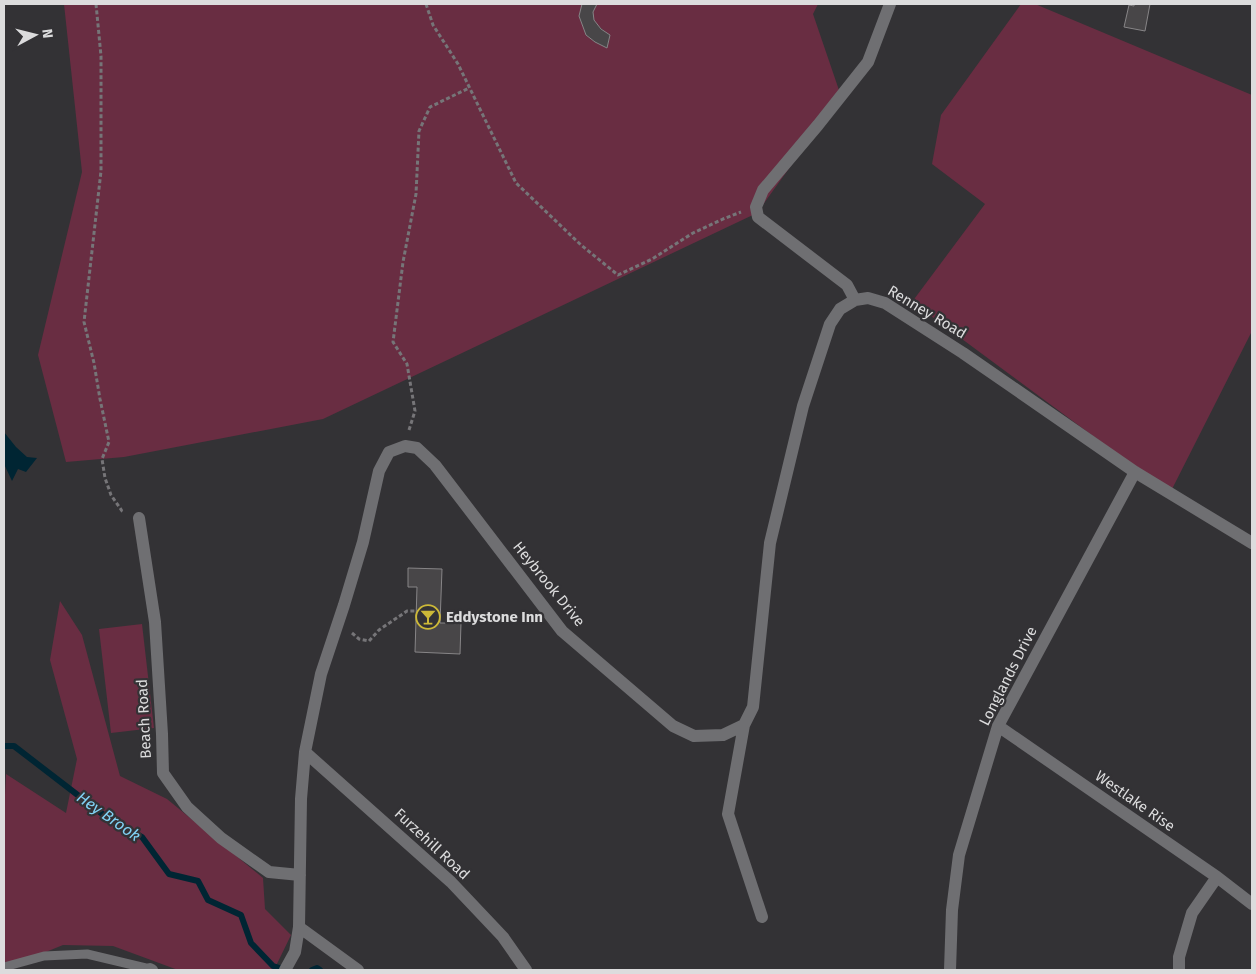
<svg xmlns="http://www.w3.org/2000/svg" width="1256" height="974" viewBox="0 0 1256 974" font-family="'Fira Sans',sans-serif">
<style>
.green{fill:#692d42}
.water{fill:#002533}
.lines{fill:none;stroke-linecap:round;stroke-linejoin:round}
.stream{stroke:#002533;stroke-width:6}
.building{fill:#484648;stroke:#878587}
.path{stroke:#767578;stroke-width:3;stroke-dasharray:4 2.5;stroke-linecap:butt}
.lane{stroke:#6f6f72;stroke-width:9}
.street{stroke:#6f6f72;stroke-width:12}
.labels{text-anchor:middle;stroke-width:4.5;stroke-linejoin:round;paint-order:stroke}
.street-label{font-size:15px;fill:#dcdcdd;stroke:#333235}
.poi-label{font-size:15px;font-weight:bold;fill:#dcdcdd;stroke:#333235;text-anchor:start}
.water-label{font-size:16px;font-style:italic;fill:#81d2f4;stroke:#333235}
</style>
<rect width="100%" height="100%" fill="#333235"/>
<path class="green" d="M 64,4 L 582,4 L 579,16 L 586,35 L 595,42 L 607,48 L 610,35 C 603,30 591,22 593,12 C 594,9 596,6 597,4 L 818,4 L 813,14 L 841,96 L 757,213 L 323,419 L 124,457 L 66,462 L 38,355 L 82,172 Z
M 1021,4 L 1035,4 L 1252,95 L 1252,331 L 1170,493 L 912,302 L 985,204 L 932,164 L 941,115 Z
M 60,601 L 82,635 L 120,776 L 167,799 L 263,878 L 265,909 L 291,935 L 274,970 L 178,970 L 113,946 L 63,945 L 4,969 L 4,815 L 6,774 L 66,813 L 77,759 L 50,660 Z
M 142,624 L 154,728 L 111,733 L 99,629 Z"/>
<path class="water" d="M 4,432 L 16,447 L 27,457 L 37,458 L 26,472 L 18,469 L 12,481 L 4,464 Z"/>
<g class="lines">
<path class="stream" d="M 4,746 L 14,746 L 105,816 L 142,837 L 169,874 L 198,881 L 208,900 L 241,915 L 251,943 L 273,966 L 286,970
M 312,970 L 317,968 L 320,970"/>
</g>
<path class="building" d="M 582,4 L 597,4 L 593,12 L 594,20 L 601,29 L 610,35 L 607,48 L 595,42 L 586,35 L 579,16 Z
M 1134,4 L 1150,4 L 1145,31 L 1124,27 L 1129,5 L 1134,6 Z
M 408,568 L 442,569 L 440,623 L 461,623 L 460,654 L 415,652 L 417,587 L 408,587 Z"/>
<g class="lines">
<path class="path" d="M 96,4 L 101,56 L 101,171 L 84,322 L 94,363 L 100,399 L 109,442 L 102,459 L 105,478 L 111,495 L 122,511 L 124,512
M 426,4 L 433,25 L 458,64 L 516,183 L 581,245 L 618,275 L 652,259 L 693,233 L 723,219 L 741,212
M 409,430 L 415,411 L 407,364 L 393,342 L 403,262 L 416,194 L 419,131 L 430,107 L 469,88
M 352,633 L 359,639 L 369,641 L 379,630 L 407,611 L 416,611"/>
<path class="lane" d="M 4,967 L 44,956 L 87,954 L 150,969"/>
<path class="street" d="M 890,4 L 868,62 L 818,125 L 763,190 L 756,207 L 758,217 L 847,285 L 855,300 L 868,298 L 885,303 L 963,353 L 1135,472 L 1252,543
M 139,518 L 155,622 L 162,734 L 163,773 L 187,807 L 221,838 L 269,872 L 300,875
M 744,725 L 728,814 L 762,917
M 998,726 L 1217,877 L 1252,904
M 305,752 L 451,882 L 503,937 L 526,970
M 299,927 L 358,970
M 150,970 L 150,969 L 152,970
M 285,970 L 295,952 L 299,927 L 301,799 L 305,752 L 321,674 L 344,605 L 363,542 L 379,471 L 389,452 L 405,446 L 417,448 L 435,465 L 562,631 L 673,726 L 694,736 L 723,735 L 744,725 L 753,707 L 770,543 L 803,406 L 830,324 L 840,309 L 855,300
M 950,970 L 952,910 L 959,855 L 998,726 L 1135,472
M 1179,970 L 1179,957 L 1192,913 L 1217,877"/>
</g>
<defs>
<g id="bar-ring" transform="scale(1.25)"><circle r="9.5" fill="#333235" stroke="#cdb938" stroke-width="1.5"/><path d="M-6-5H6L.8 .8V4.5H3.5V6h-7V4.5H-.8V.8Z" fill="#cdb938"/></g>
</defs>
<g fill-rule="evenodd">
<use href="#bar-ring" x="428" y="617"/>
</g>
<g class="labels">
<g class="street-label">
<text transform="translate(927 312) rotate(31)" y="5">Renney Road</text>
<text transform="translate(549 584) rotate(51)" y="5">Heybrook Drive</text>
<text transform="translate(1008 676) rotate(-63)" y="5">Longlands Drive</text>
<text transform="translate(144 719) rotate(-93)" y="5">Beach Road</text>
<text transform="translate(1135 801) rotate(35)" y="5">Westlake Rise</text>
<text transform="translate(432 844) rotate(43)" y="5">Furzehill Road</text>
</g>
<g class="poi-label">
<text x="446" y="622">Eddystone Inn</text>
</g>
<g class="water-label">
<text transform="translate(109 816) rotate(35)" y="6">Hey Brook</text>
</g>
</g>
<rect width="1256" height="974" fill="none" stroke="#dcdcdd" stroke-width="10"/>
<g transform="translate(35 35) rotate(83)" stroke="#333235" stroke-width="4" paint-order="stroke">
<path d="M0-4L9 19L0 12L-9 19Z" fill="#dcdcdd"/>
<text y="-8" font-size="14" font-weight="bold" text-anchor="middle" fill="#dcdcdd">N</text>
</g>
</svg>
